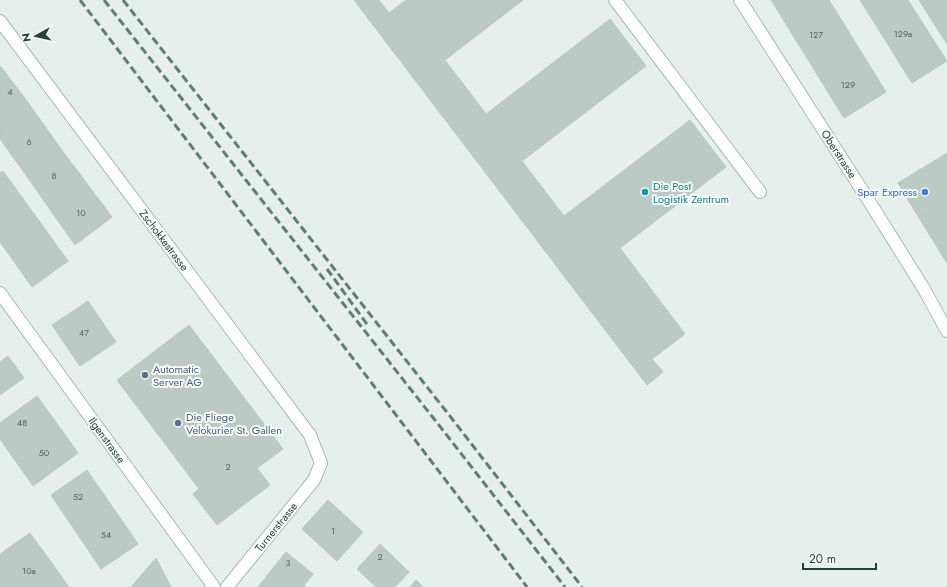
<svg xmlns="http://www.w3.org/2000/svg" width="947" height="587" viewBox="0 0 947 587" font-family="Jost,sans-serif">
<style>
.building{fill:#bbcac4;stroke:#b8c9c2}
.lines{fill:none;stroke-linecap:round;stroke-linejoin:round}
.minor-casing{stroke:#a8b8b2;stroke-width:14}
.minor{stroke:#fff;stroke-width:12}
.rail{stroke:#5f7d75;stroke-width:3;stroke-dasharray:8 4;stroke-linecap:butt}
.culture-dot{fill:#0f9aa8;stroke:#f7fbf9;stroke-width:1.5}
.shop-dot{fill:#3f7fe0;stroke:#f7fbf9;stroke-width:1.5}
.service-dot{fill:#5c6f8a;stroke:#f7fbf9;stroke-width:1.5}
.labels{text-anchor:middle;stroke-width:4;stroke-linejoin:round;paint-order:stroke}
.number-label{font-size:9px;fill:#4a645c}
.street-label{font-size:11px;fill:#24423a;stroke:#f7fbf9}
.culture-label{font-size:11px;fill:#0d838f;stroke:#f7fbf9;text-anchor:start}
.shop-label{font-size:11px;fill:#366cbe;stroke:#f7fbf9;text-anchor:end}
.service-label{font-size:11px;fill:#4e5e75;stroke:#f7fbf9;text-anchor:start}
</style>
<rect width="100%" height="100%" fill="#e6efeb"/>
<path class="building" d="M 354,0 L 379,0 L 389,13 L 406,0 L 523,0 L 445,60 L 486,114 L 610,19 L 646,66 L 522,161 L 564,216 L 690,120 L 726,167 L 620,248 L 685,334 L 652,359 L 663,372 L 647,385 Z
M 771,0 L 829,0 L 886,92 L 844,118 Z
M 860,0 L 908,0 L 947,61 L 912,83 Z
M 919,0 L 947,0 L 947,44 Z
M 0,66 L 5,72 L 0,76 Z
M 5,72 L 32,108 L 0,132 L 0,76 Z
M 32,108 L 58,145 L 23,171 L 0,139 L 0,132 Z
M 58,145 L 85,181 L 49,208 L 23,171 Z
M 947,153 L 947,201 L 919,218 L 898,183 Z
M 3,171 L 68,261 L 32,287 L 0,242 L 0,173 Z
M 85,181 L 112,217 L 75,245 L 49,208 Z
M 947,201 L 947,263 L 919,218 Z
M 88,301 L 116,342 L 80,366 L 52,325 Z
M 189,325 L 283,449 L 257,468 L 270,485 L 217,525 L 193,494 L 199,489 L 117,380 Z
M 8,356 L 24,378 L 0,395 L 0,362 Z
M 37,396 L 78,453 L 33,486 L 0,439 L 0,423 Z
M 87,470 L 138,544 L 101,569 L 51,495 Z
M 328,500 L 363,532 L 337,561 L 302,529 Z
M 30,533 L 69,587 L 0,587 L 0,554 Z
M 380,544 L 409,572 L 395,587 L 376,587 L 357,569 Z
M 286,552 L 313,574 L 304,585 L 306,587 L 258,587 Z
M 156,558 L 171,587 L 131,587 Z
M 416,580 L 423,587 L 410,587 Z"/>
<g class="lines">
<g class="minor-casing">
<path id="minor" d="M 615,0 L 760,192
M 740,0 L 869,201 L 924,289 L 947,331
M 0,21 L 310,435 L 321,463 L 314,480 L 227,587
M 0,293 L 214,587"/>
</g>
<use href="#minor" class="minor"/>
<path class="rail" d="M 80,0 L 527,587
M 104,0 L 442,429 L 565,587
M 123,0 L 453,420 L 582,587
M 327,269 L 369,327"/>
</g>
<circle class="culture-dot" cx="645" cy="192" r="4"/>
<circle class="shop-dot" cx="925" cy="192" r="4"/>
<g class="service-dot">
<circle cx="145" cy="375" r="4"/>
<circle cx="178" cy="423" r="4"/>
</g>
<g class="labels">
<g class="number-label">
<text x="903" y="37">129a</text>
<text x="816" y="38">127</text>
<text x="848" y="88">129</text>
<text x="10" y="95">4</text>
<text x="29" y="145">6</text>
<text x="54" y="179">8</text>
<text x="81" y="216">10</text>
<text x="84" y="336">47</text>
<text x="22" y="426">48</text>
<text x="44" y="456">50</text>
<text x="228" y="470">2</text>
<text x="78" y="500">52</text>
<text x="333" y="534">1</text>
<text x="106" y="538">54</text>
<text x="380" y="560">2</text>
<text x="288" y="566">3</text>
<text x="29" y="574">10a</text>
</g>
<g class="street-label">
<text transform="translate(839 154) rotate(57)" y="4">Oberstrasse</text>
<text transform="translate(164 240) rotate(53)" y="4">Zschokkestrasse</text>
<text transform="translate(107 440) rotate(54)" y="4">Ilgenstrasse</text>
<text transform="translate(276 527) rotate(-51)" y="4">Turnerstrasse</text>
</g>
<g class="culture-label">
<text x="653" y="190">Die Post<tspan x="653" dy="13">Logistik Zentrum</tspan></text>
</g>
<g class="shop-label">
<text x="917" y="196">Spar Express</text>
</g>
<g class="service-label">
<text x="153" y="373">Automatic<tspan x="153" dy="13">Server AG</tspan></text>
<text x="186" y="421">Die Fliege<tspan x="186" dy="13">Velokurier St. Gallen</tspan></text>
</g>
</g>
<g transform="translate(36 36) rotate(262)" stroke="#f7fbf9" stroke-width="3" paint-order="stroke">
<path d="M0-3L7 15L0 10L-7 15Z" fill="#24423a"/>
<text y="-6" font-size="11" font-weight="bold" text-anchor="middle" fill="#24423a">N</text>
</g>
<path d="M803 563v6h73v-6" fill="none" stroke="#24423a" stroke-width="2"/>
<text x="809" y="563" font-size="12" fill="#24423a" stroke="#f7fbf9" stroke-width="3" paint-order="stroke">20 m</text>
</svg>
